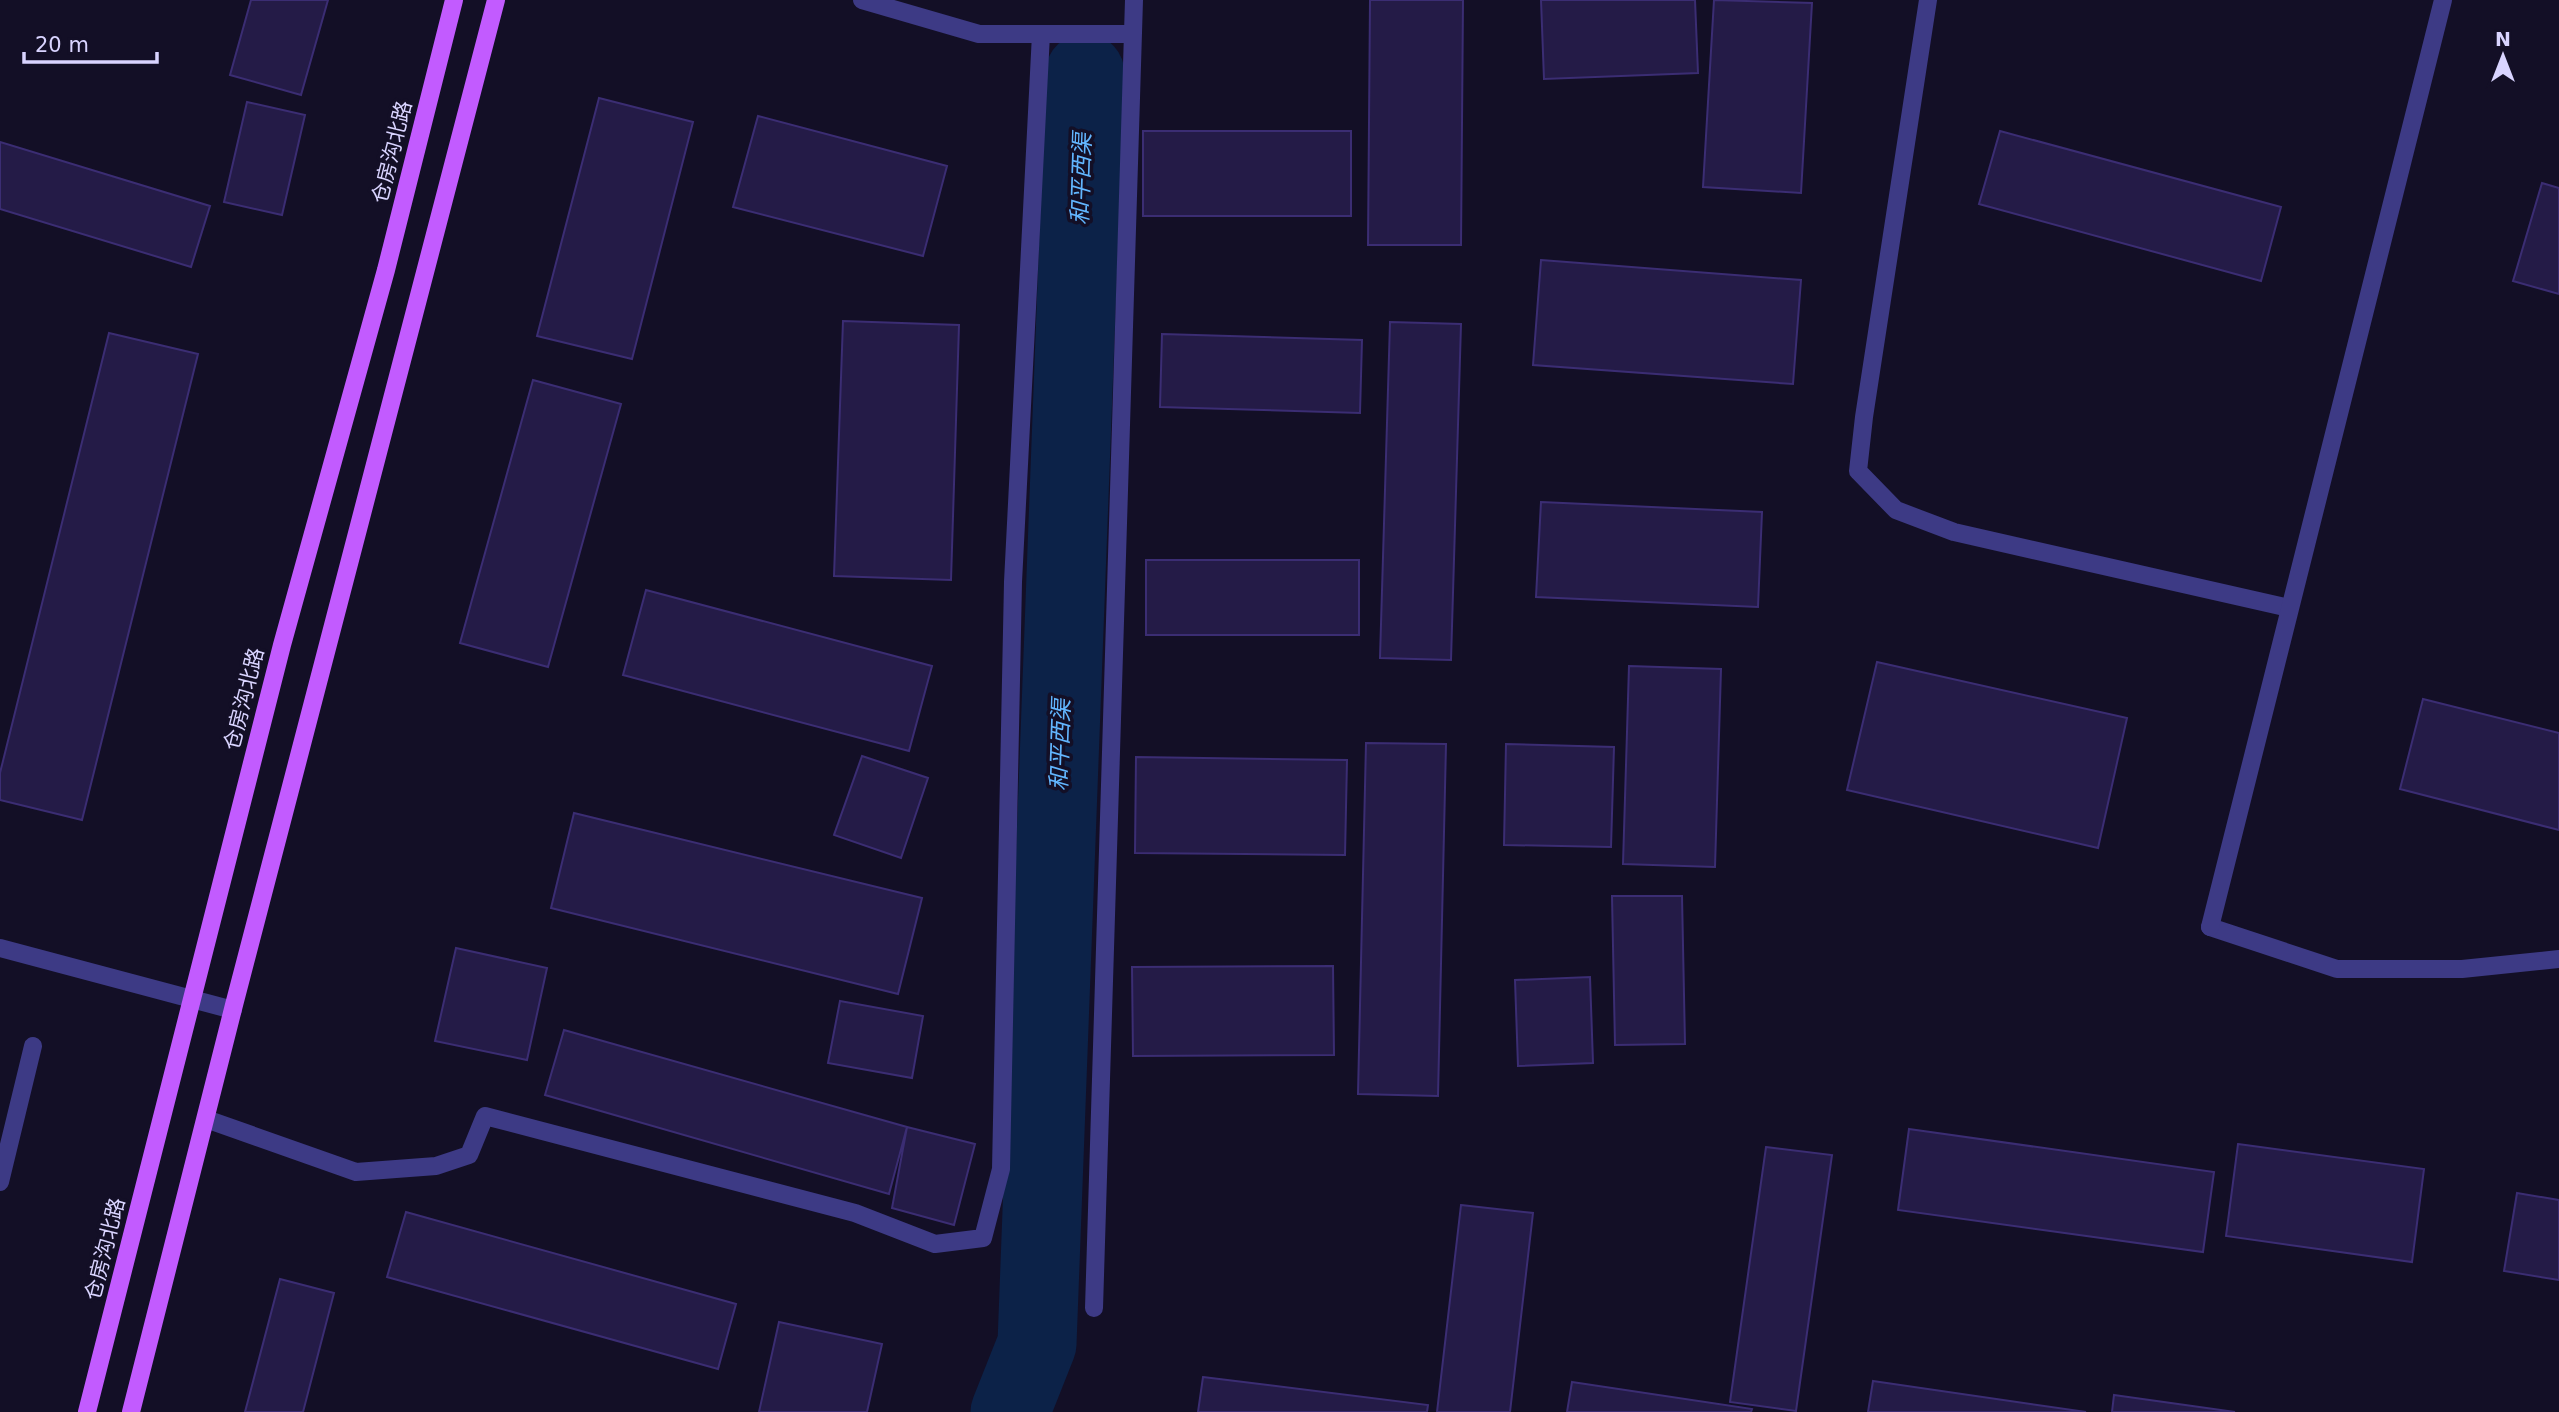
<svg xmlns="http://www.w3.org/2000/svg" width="2559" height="1412" viewBox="0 0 2559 1412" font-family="'DejaVu Sans','Noto Sans SC',sans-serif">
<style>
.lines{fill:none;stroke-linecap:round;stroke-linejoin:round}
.river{stroke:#0c2248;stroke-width:79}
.building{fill:#241b47;stroke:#3b2d73;stroke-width:2}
.lane{stroke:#3d3a85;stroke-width:18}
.street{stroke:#3d3a85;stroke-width:18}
.primary{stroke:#c25bff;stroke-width:18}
.labels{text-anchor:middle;stroke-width:7;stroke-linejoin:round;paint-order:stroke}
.street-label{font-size:21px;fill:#d9d4ff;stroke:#130f26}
.water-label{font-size:23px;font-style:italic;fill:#62b6ff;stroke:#130f26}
</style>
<rect width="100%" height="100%" fill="#130f26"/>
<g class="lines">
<path class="river" d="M 1010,1412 L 1037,1344 L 1085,73"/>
</g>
<path class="building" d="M 251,0 L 328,0 L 301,95 L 230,75 Z
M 1370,0 L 1463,0 L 1461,245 L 1368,245 Z
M 1541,0 L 1695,0 L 1698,73 L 1544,79 Z
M 1714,0 L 1812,3 L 1801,193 L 1703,187 Z
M 599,98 L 693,122 L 632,359 L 537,336 Z
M 247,102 L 305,115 L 282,215 L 224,202 Z
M 758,116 L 947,166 L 923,256 L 733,207 Z
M 1143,131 L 1351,131 L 1351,216 L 1143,216 Z
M 2000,131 L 2281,207 L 2261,281 L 1979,204 Z
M 0,142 L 210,206 L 191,267 L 0,209 Z
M 2542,183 L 2559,188 L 2559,294 L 2513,281 Z
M 1541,260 L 1801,280 L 1793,384 L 1533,365 Z
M 843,321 L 959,325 L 951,580 L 834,576 Z
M 1390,322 L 1461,324 L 1451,660 L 1380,658 Z
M 109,333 L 198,354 L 82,820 L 0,800 L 0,773 Z
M 1162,334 L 1362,340 L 1360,413 L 1160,407 Z
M 533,380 L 621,404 L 548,667 L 460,643 Z
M 1541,502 L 1762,512 L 1758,607 L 1536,597 Z
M 1146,560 L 1359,560 L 1359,635 L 1146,635 Z
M 646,590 L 932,666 L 909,751 L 623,675 Z
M 1877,662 L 2127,718 L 2098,848 L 1847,790 Z
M 1629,666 L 1721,669 L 1715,867 L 1623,864 Z
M 2423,699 L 2559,733 L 2559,830 L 2400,789 Z
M 1366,743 L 1446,744 L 1438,1096 L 1358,1094 Z
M 1506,744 L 1614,747 L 1611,847 L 1504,845 Z
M 862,756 L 928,778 L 901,858 L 834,835 Z
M 1136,757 L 1347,760 L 1345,855 L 1135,853 Z
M 574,813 L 922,898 L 898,994 L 551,908 Z
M 1612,896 L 1682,896 L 1685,1044 L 1615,1045 Z
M 456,948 L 547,968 L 527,1060 L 435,1041 Z
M 1333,966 L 1334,1055 L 1133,1056 L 1132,967 Z
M 1590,977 L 1593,1063 L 1518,1066 L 1515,980 Z
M 840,1001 L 923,1016 L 912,1078 L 828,1063 Z
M 564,1030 L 907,1127 L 889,1194 L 545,1095 Z
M 907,1127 L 975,1144 L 954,1225 L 892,1208 Z
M 1909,1129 L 2214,1172 L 2203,1252 L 1898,1210 Z
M 2238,1144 L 2424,1169 L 2412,1262 L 2226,1236 Z
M 1766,1147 L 1832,1155 L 1796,1411 L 1730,1402 Z
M 2517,1193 L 2559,1200 L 2559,1280 L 2504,1271 Z
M 1461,1205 L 1533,1213 L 1510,1412 L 1437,1412 Z
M 406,1212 L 736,1304 L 718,1369 L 387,1277 Z
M 280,1279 L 334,1293 L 303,1412 L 245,1412 Z
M 779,1322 L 882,1344 L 867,1412 L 759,1412 Z
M 1203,1377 L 1428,1405 L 1427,1412 L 1198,1412 Z
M 1873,1381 L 2086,1412 L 1868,1412 Z
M 1572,1382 L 1752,1409 L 1751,1412 L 1567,1412 Z
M 2114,1395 L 2235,1412 L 2112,1412 Z"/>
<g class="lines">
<path class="lane" d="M 1928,0 L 1864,417 L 1858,471 L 1896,510 L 1954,532 L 2289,608
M 2210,927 L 2337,969 L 2462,969 L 2559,959
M 206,1119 L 356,1172 L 436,1166 L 469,1155 L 485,1116 L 855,1213 L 935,1244 L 983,1238 L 1001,1169 L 1013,582 L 1041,34
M 0,1182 L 33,1046"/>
<path class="street" d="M 862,0 L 979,34 L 1133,34
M 2210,927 L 2443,0
M 0,948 L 233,1010
M 1094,1308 L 1134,0"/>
<path class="primary" d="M 87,1412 L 282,645 L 386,270 L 454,0
M 131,1412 L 234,1005 L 496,0"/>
</g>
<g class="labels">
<g class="street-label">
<text transform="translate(392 152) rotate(-76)" y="7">仓房沟北路</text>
<text transform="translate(244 699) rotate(-76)" y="7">仓房沟北路</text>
<text transform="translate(105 1249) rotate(-76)" y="7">仓房沟北路</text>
</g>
<g class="water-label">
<text transform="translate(1081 179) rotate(-88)" y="8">和平西渠</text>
<text transform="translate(1060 745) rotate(-88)" y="8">和平西渠</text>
</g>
</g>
<g transform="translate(2503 56)" stroke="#130f26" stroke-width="5" paint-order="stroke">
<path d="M0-5L12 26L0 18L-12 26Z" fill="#d9d4ff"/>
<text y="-10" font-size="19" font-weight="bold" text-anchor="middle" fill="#d9d4ff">N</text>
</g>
<path d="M24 52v10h133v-10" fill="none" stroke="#d9d4ff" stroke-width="3.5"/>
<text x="35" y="52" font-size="21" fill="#d9d4ff" stroke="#130f26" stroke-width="5" paint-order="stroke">20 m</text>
</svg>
